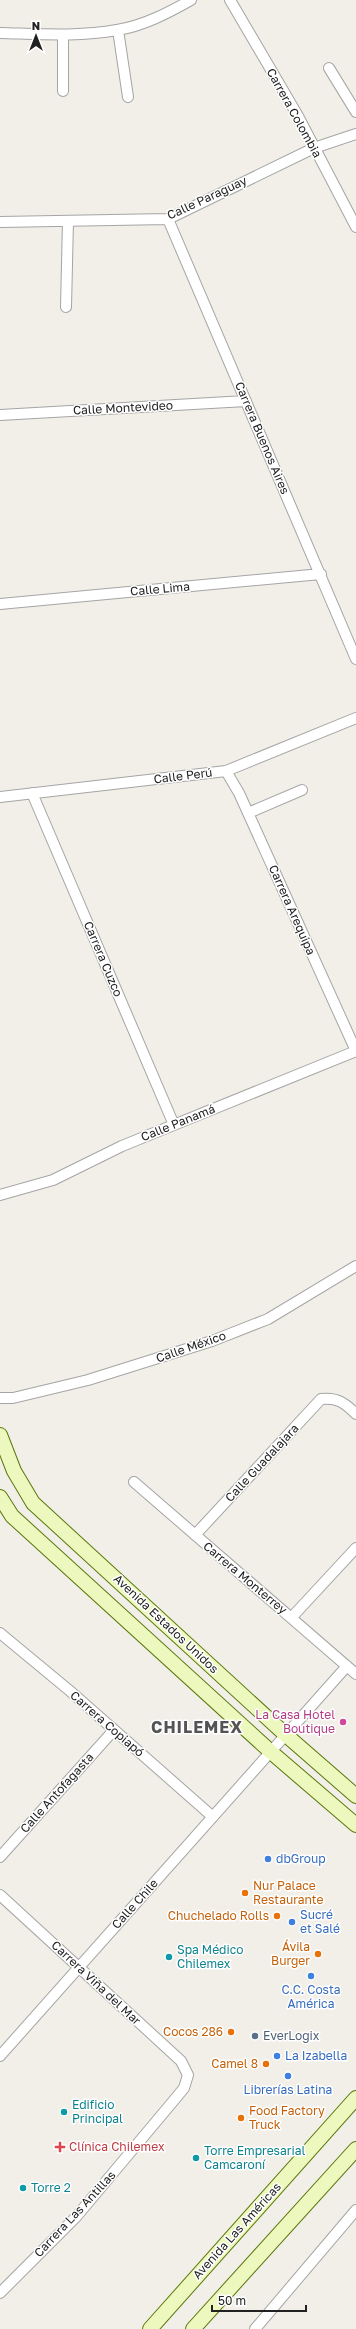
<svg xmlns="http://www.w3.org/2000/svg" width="356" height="2329" viewBox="0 0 356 2329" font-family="'Golos Text',sans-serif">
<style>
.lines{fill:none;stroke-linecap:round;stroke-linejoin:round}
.street-casing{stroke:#a5a5a5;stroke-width:12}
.secondary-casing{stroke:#597708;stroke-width:16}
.street{stroke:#fff;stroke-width:10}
.secondary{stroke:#ecf8be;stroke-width:14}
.hotel-dot{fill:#d1479c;stroke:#fff;stroke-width:1.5}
.shop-dot{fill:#3f7fe0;stroke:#fff;stroke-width:1.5}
.food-dot{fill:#e8710a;stroke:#fff;stroke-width:1.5}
.culture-dot{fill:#0f9aa8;stroke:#fff;stroke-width:1.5}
.service-dot{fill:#5c6f8a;stroke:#fff;stroke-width:1.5}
.health-dot{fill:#e0444e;stroke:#fff;stroke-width:1.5}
.labels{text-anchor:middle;stroke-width:3;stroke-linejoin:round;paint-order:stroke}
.street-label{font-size:12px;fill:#212121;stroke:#fff}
.hotel-label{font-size:12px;fill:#b23c85;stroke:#fff;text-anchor:end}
.shop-label{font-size:12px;fill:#366cbe;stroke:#fff;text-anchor:start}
.food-label{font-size:12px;fill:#c56008;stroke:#fff;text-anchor:end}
.culture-label{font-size:12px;fill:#0d838f;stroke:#fff;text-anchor:start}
.service-label{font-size:12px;fill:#4e5e75;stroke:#fff;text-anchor:start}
.health-label{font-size:12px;fill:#be3a42;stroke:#fff;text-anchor:start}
.district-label{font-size:16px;font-weight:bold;letter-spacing:1px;fill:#545454;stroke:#fff}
</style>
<rect width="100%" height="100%" fill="#f1efe8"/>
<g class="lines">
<g class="street-casing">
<path id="street" d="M 230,0 L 298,116 L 356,227
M 118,30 L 128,97
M 0,33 C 39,34 79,37 117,30 C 143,26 168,13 191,0
M 329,68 L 356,112
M 63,91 L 63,35
M 168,219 L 356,659
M 0,222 L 168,219 L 314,148 L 356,134
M 66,307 L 68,221
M 0,415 L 246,401
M 0,604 L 321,574
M 226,771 L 239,793 L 356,1051
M 32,793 L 174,1125
M 0,797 L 226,771 L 356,718
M 248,813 L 302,790
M 0,1195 L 53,1180 L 122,1146 L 356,1051
M 0,1398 L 13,1398 L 88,1380 L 212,1341 L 268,1319 L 356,1266
M 134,1482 L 356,1674
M 195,1535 L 321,1399 C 337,1397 345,1403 356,1414
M 292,1617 L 356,1548
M 0,1633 L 70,1691 L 213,1817
M 0,1857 L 114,1730
M 0,1895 L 181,2061 L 188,2075 L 184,2088 L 175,2099 L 76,2217 L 0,2293
M 0,2056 L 347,1666
M 255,2329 L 356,2210"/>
</g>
<g class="secondary-casing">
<path id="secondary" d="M 0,1435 L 14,1471 L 33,1503 L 286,1735 L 356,1796
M 0,1497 L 12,1516 L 271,1752 L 356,1825
M 150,2329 L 356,2098
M 193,2329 L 356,2149"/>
</g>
<use href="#street" class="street"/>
<use href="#secondary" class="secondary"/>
</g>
<circle class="hotel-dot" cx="343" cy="1722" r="4"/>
<g class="shop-dot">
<circle cx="268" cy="1859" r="4"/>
<circle cx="292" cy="1922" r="4"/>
<circle cx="311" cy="1976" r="4"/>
<circle cx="277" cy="2056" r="4"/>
<circle cx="288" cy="2076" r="4"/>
</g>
<g class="food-dot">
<circle cx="245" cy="1893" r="4"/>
<circle cx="277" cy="1916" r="4"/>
<circle cx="318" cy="1954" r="4"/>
<circle cx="231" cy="2032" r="4"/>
<circle cx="266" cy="2064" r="4"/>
<circle cx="241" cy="2118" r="4"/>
</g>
<g class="culture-dot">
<circle cx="169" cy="1957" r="4"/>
<circle cx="64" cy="2112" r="4"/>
<circle cx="196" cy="2158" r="4"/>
<circle cx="23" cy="2188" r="4"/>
</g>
<circle class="service-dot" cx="255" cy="2036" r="4"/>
<path class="health-dot" d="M58 2141h4v4h4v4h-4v4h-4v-4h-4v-4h4z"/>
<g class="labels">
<g class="street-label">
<text transform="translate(294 113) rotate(61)" y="4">Carrera Colombia</text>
<text transform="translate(207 198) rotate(-25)" y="4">Calle Paraguay</text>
<text transform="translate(123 408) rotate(-3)" y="4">Calle Montevideo</text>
<text transform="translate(262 438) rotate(67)" y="4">Carrera Buenos Aires</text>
<text transform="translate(160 589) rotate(-5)" y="4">Calle Lima</text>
<text transform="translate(183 776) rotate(-7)" y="4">Calle Perú</text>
<text transform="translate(292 910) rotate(66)" y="4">Carrera Arequipa</text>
<text transform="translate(103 959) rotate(67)" y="4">Carrera Cuzco</text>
<text transform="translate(178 1123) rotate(-22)" y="4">Calle Panamá</text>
<text transform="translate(191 1347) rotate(-19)" y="4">Calle México</text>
<text transform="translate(262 1463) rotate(-47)" y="4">Calle Guadalajara</text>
<text transform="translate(245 1578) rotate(40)" y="4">Carrera Monterrey</text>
<text transform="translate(166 1624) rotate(43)" y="4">Avenida Estados Unidos</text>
<text transform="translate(107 1724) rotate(41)" y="4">Carrera Copiapó</text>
<text transform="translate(57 1793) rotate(-48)" y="4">Calle Antofagasta</text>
<text transform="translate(135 1904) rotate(-48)" y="4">Calle Chile</text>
<text transform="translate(96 1983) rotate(43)" y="4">Carrera Viña del Mar</text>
<text transform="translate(75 2214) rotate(-47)" y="4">Carrera Las Antillas</text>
<text transform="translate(237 2231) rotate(-48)" y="4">Avenida Las Américas</text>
</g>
<g class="hotel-label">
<text x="335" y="1719">La Casa Hotel<tspan x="335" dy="14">Boutique</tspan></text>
</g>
<g class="shop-label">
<text x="276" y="1863">dbGroup</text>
<text x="300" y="1919">Sucré<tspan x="300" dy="14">et Salé</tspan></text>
<text x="311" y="1994" text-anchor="middle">C.C. Costa<tspan x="311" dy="14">América</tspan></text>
<text x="285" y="2060">La Izabella</text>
<text x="288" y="2094" text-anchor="middle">Librerías Latina</text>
</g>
<g class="food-label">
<text x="253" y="1890" text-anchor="start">Nur Palace<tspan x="253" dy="14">Restaurante</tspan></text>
<text x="269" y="1920">Chuchelado Rolls</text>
<text x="310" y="1951">Ávila<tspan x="310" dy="14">Burger</tspan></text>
<text x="223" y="2036">Cocos 286</text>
<text x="258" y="2068">Camel 8</text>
<text x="249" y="2115" text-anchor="start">Food Factory<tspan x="249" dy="14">Truck</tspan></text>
</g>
<g class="culture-label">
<text x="177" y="1954">Spa Médico<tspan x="177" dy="14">Chilemex</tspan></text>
<text x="72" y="2109">Edificio<tspan x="72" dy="14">Principal</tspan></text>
<text x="204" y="2155">Torre Empresarial<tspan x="204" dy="14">Camcaroní</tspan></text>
<text x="31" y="2192">Torre 2</text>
</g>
<g class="service-label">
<text x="263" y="2040">EverLogix</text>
</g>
<g class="health-label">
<text x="69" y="2151">Clínica Chilemex</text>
</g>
<g class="district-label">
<text x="197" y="1733">CHILEMEX</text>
</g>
</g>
<g transform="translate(36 36)" stroke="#ffffff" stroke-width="3" paint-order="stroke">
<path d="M0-3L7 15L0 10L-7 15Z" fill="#212121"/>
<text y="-6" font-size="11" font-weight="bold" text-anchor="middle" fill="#212121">N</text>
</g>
<path d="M212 2305v6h94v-6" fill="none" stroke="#212121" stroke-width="2"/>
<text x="218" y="2305" font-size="12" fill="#212121" stroke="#ffffff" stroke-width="3" paint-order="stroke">50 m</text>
</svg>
